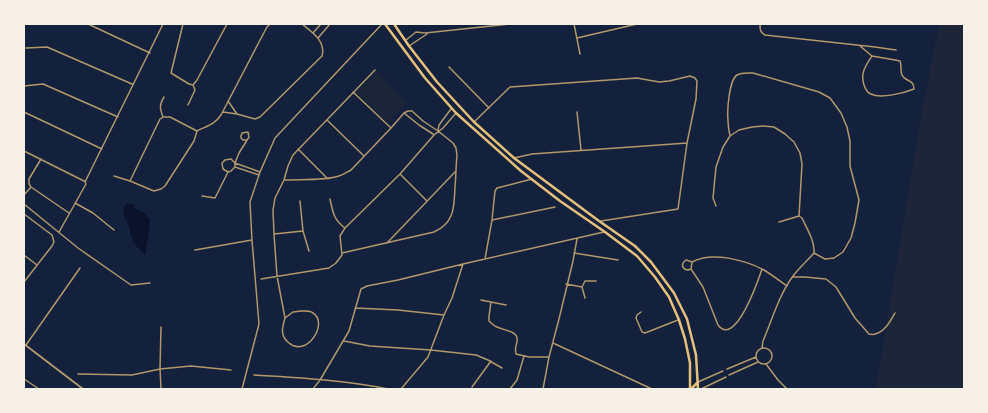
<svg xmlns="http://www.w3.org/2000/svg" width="988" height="413" viewBox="0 0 988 413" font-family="'Noto Sans',sans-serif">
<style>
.green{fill:#1d2539}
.water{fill:#0b132b}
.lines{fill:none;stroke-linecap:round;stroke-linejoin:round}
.minor{stroke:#b1986c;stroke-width:1.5}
.tertiary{stroke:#b1986c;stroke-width:2}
.secondary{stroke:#e5c07b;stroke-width:2.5}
</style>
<rect width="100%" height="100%" fill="#14213d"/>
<path class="green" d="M 939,24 L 964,24 L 964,389 L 876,389 L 921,116 Z
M 378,72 L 406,103 L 388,122 L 356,92 Z"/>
<path class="water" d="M 127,203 L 135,205 L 134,208 L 143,212 L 150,219 L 148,239 L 146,249 L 146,254 L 145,255 L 134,244 L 130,233 L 130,229 L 127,222 L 125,220 L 123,208 Z"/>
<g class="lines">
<path class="minor" d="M 88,24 L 150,53
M 183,24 L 171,73 L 189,84 L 193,85
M 574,24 L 580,54
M 760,24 C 760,30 760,32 765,35 L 875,47 L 896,50
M 313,33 L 321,24
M 318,38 L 330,24
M 577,38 L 637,24
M 406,40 L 416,32 L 425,33 L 511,24
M 409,46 L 427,34
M 860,46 L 872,56
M 26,48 L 47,47 L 132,84
M 872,56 L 895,60 L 900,61 C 902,66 900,71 902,75 C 905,82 914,79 914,89 C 904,93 881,99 871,94 C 867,93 865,88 864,85 C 860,73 866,65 872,56 Z
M 449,67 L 489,108
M 193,85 L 197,80 L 227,24
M 24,86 L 43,84 L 118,117
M 353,92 L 391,128
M 228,101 L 237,114
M 188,105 L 195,90 L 193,85
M 24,112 L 102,149
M 223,112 L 237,114 L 255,119 L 260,117 L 322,56 C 326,41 312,32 302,24
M 577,112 L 581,150
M 404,113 L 419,125 L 433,134
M 163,117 L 170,117 L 197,131
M 163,117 C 160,109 159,105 164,97
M 327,120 L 364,156
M 474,122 L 510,87 L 637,78 L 659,82 L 669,81 L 690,76 L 695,78 L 697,81 L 696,99 L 687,143 L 678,209 L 601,221
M 438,131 L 439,125 L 451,109
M 247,140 L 243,140 L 241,138 L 241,136 L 242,133 L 248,132 L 249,137 L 239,153 L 235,163 L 235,167 L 231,171 L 228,172 L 223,169 L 222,163 L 225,160 L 231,159 L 235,163 L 260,172
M 298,149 L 328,179
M 24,151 L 84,181 L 85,182
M 514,158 L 532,154 L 687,143
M 41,159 L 29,179 L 29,184 L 31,187 L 69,213
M 235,167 L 259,175
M 400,174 L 427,201
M 114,176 L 130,181 L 154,191 L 161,189 L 165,186 L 194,141 L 197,131 C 207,126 215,124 221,115 L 259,42 L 267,27 L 270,24
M 284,180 C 299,179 325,181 339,176 C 343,175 347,172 351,170 L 391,128 L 404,113 L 408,111 L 412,111 L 423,121 L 438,131 L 453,143 L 456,148 L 457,155 C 456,165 456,176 455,187 C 454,206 455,223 434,232 L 342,253
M 130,181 L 160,119 L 163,117
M 24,195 L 31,187
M 202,196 L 215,198 L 228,172
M 330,199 C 333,212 333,219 345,228
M 300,201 L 303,231 L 309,251
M 75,203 L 93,213 L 114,230
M 24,204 L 78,248 L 131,285 L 150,283
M 716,206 L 713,198 L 716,167 L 723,147 L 730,136 L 739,130 L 752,127 L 763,126 L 774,127 L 785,134 L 794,142 L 800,153 L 802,164 L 799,216 L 802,218 C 807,229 815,241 814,253 L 825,259 L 834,258 L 843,252 L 851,238 L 855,223 L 859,200 L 850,166 L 850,141 L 847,127 L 841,113 L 830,98 L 819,92 L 753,73 C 749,73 742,72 737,75 C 729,80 727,111 728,120 C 728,126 729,131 730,136
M 24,214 L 52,235 L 54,242 L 52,246 L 24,282
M 492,220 L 555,207
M 779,222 L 799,216
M 59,232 L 86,184 L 85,182 L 163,24
M 274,234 L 303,231
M 387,243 L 455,172
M 195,250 L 252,240
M 574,253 L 618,260
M 24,255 L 37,265
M 485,259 L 492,220 L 495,191 L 497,188 L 532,179
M 691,269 C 684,272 679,265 686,260 L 692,262
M 762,269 C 758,281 735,348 718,325 L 703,287 L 691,269 L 692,262 C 712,251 745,260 764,270 C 772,275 780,281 787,286
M 793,277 L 805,277 L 826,279 L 836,287 L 855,318 L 869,334 C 871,334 873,335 875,334 C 885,332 891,320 895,313
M 261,279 L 329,268 L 336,263 L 342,255 L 340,236 L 345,228 L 400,174 L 434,135 L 443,128 L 456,113
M 566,284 L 582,287 L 585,298
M 582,287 L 585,281 L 596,281
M 481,300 L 491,302
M 506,305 L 491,302 L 489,316 L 489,321 C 492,324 494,326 497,327 C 503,330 516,331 517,338 C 518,344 514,347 516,354 L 529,357 L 549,357
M 355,308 L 398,310 L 444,315
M 301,311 C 305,311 310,310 313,313 C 329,323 307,358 289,343 C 280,336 282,328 285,318 L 293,312 Z
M 641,312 L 637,315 L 636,318 L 642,332 L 645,333 L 678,320
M 285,318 L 277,276 L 274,234 L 273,210 L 275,198 L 284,180 L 288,166 L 293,155 L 375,70
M 344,341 L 370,346 L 431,350 L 476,355 L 488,360 L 502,368
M 553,343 L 652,389
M 26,345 L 80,268
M 762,348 L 763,341 C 772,320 779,295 793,276 C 799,268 807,261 814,253
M756 356a8 8 0 1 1 16 0a8 8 0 1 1-16 0Z
M 766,364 L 778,380 L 787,389
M 727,369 L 756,357
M 78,374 L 132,375 L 160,369 L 191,366 L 231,370
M 254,375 C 299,378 344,380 388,389
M 729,375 L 758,362
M 24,379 L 39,389
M 698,382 L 723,371
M 472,387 L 491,361
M 161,389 L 160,369 L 161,327
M 242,389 L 259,324 L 252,240 L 250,202 L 260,172 L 275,138 L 382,24
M 313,389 L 320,380 L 349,331 L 361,289 L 367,286 L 398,280 L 463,264 L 604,232
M 401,389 L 428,357 L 444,315 L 452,298 L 463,264
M 510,389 L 517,380 L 524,356
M 543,389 L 549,357 L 559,319 L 573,261 L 577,239
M 701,389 L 726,377"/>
<path class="tertiary" d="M 24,344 L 83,389"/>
<path class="secondary" d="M 385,24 L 425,78 L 456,113 L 521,171 L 560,201 L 605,232 L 637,256 L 655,277 L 669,297 L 679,320 L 685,339 L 690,363 L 690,389
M 394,24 L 409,46 L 437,82 L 474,122 L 514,158 L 599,221 L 635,246 L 651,262 L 674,293 L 687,319 L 696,355 L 698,389
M 691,389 L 698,382"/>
</g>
<rect width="988" height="413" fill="none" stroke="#f6f1e7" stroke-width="50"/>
</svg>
